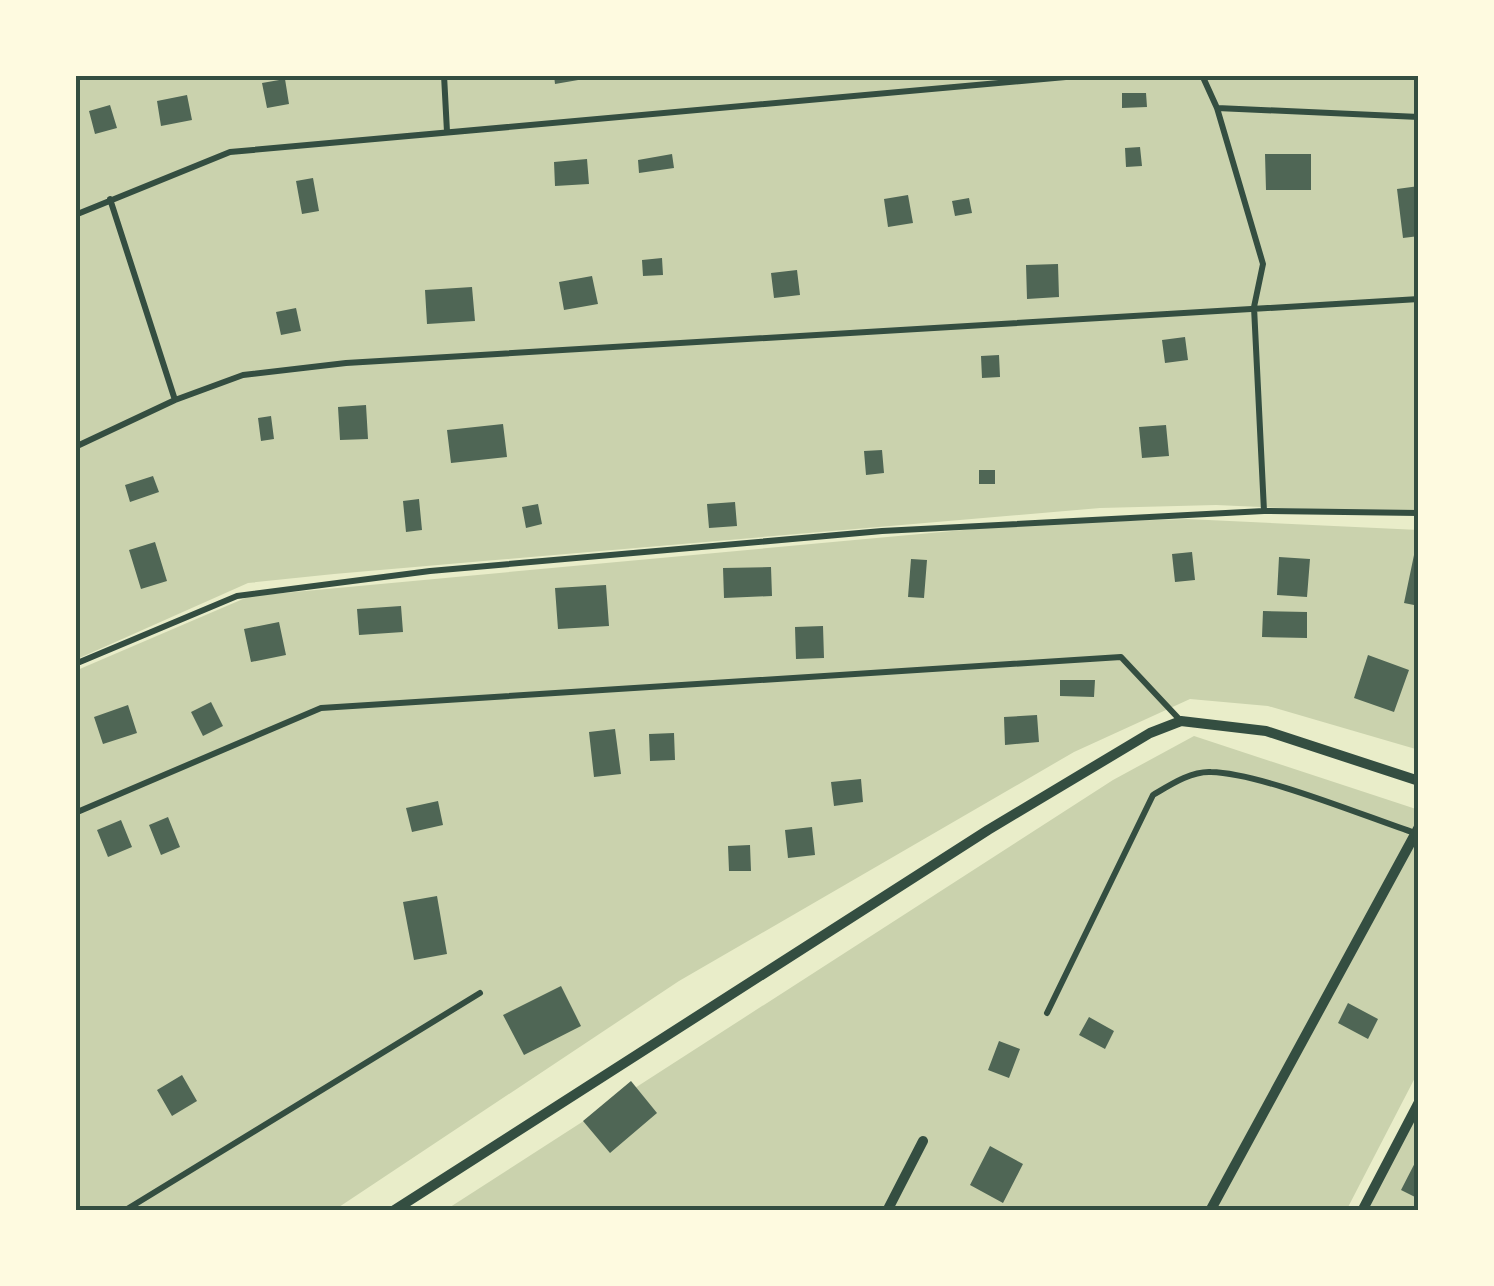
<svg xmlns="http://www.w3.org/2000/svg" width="1494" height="1286" viewBox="0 0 1494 1286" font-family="Inter,sans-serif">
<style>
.green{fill:#cad2ad}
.building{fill:#4f6655}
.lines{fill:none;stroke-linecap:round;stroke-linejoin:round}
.service{stroke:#344e41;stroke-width:6}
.minor{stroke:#344e41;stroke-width:10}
.neatline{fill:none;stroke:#344e41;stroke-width:4}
</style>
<rect width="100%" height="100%" fill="#e9edc9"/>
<path class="green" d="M 75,75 L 1419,75 L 1419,514 L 1216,505 L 1100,508 L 334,574 L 248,583 L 75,660 Z
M 1187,519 L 1419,530 L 1419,750 L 1268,706 L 1190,699 L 1074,752 L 679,981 L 333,1211 L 75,1211 L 75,671 L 250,596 L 1028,524 Z
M 1194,736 L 1419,810 L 1419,1070 L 1346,1211 L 444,1211 L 1113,780 Z
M 1419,1105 L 1419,1211 L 1365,1211 Z"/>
<path class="building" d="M 554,75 L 583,75 L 584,79 L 555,84 Z
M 285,79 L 289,104 L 267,108 L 262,83 Z
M 1122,93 L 1146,93 L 1147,107 L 1122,108 Z
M 187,95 L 192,120 L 161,126 L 157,101 Z
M 110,105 L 117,128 L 95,134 L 89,111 Z
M 1140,147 L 1142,166 L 1126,167 L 1125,148 Z
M 672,154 L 674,168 L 639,173 L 638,160 Z
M 1265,154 L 1311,154 L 1311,190 L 1266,190 Z
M 587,159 L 589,184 L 555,186 L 554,162 Z
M 313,178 L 319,211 L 302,214 L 296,181 Z
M 1419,186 L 1419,236 L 1403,238 L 1397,189 Z
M 908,195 L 913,223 L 888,227 L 884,199 Z
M 969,198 L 972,213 L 955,216 L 952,201 Z
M 662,258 L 663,275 L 643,276 L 642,260 Z
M 1058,264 L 1059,297 L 1027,299 L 1026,265 Z
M 797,270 L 800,295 L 774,298 L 771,273 Z
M 592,276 L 598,304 L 564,310 L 559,282 Z
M 472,287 L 475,321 L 427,324 L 425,290 Z
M 296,308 L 301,331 L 281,335 L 276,312 Z
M 1185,337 L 1188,360 L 1165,363 L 1162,340 Z
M 999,355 L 1000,377 L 982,378 L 981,356 Z
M 366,405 L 368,439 L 340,440 L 338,407 Z
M 271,416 L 274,439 L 261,441 L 258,418 Z
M 503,424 L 507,457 L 451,463 L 447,430 Z
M 1166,425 L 1169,456 L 1142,458 L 1139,427 Z
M 882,450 L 884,473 L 866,475 L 864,451 Z
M 979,470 L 995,470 L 995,484 L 979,484 Z
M 153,476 L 159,492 L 130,502 L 125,485 Z
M 419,499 L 422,530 L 406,532 L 403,501 Z
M 735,502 L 737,526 L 709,528 L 707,504 Z
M 538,504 L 542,524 L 526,528 L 522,507 Z
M 155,542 L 167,581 L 141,589 L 129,550 Z
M 1192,552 L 1195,580 L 1175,582 L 1172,554 Z
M 1414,555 L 1419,556 L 1419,606 L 1404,603 Z
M 1279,557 L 1310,559 L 1307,597 L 1277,595 Z
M 911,559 L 927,560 L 924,598 L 908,597 Z
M 771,567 L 772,596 L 724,598 L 723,568 Z
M 606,585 L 609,626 L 558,629 L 555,588 Z
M 401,606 L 403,632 L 359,635 L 357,609 Z
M 1263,611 L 1307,612 L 1307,638 L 1262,637 Z
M 279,622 L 286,655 L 251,662 L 244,629 Z
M 823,626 L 824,658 L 796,659 L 795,627 Z
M 1368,655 L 1409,670 L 1394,712 L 1354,698 Z
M 1060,680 L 1095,680 L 1094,697 L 1060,696 Z
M 211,702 L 223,726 L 203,736 L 191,712 Z
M 128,705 L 137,733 L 103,744 L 94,717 Z
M 1037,715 L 1039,742 L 1005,745 L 1004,717 Z
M 615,729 L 621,774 L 594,777 L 589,732 Z
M 674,733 L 675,760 L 650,761 L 649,734 Z
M 861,779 L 863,802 L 834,806 L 831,782 Z
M 438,801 L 443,825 L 412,832 L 406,808 Z
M 168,817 L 180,847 L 161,855 L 149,825 Z
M 121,820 L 132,847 L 108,857 L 97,830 Z
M 812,827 L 815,855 L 788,858 L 785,830 Z
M 750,845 L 751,871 L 729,871 L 728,846 Z
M 437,896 L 447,954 L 414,960 L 403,902 Z
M 561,986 L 581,1026 L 524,1055 L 503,1015 Z
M 1348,1003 L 1378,1019 L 1368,1039 L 1338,1023 Z
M 1089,1017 L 1114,1031 L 1105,1049 L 1079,1035 Z
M 999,1041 L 1020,1049 L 1009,1078 L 988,1070 Z
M 182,1075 L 197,1101 L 172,1116 L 157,1090 Z
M 631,1081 L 657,1113 L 610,1153 L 583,1121 Z
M 990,1146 L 1023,1164 L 1003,1203 L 970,1185 Z
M 1419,1155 L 1419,1199 L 1401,1190 Z"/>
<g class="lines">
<path class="service" d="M 444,75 L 447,132
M 1202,75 L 1217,108 L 1263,264 L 1254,307 L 1264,511
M 1217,108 L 1419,117
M 110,199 L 175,400
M 75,215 L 230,152 L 1088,75
M 75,447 L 175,400 L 243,375 L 346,363 L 1419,299
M 75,664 L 237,596 L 430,571 L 882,531 L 1264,511 L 1419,513
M 75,813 L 321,708 L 1121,657 L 1180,720
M 1047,1013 L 1153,795 C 1170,785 1191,771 1211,772 C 1260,773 1364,816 1415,833
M 124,1211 L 480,993"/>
<path class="minor" d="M 393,1211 L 988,830 L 1150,733 L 1181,721 L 1266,731 L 1419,781
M 887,1211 L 923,1141
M 1210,1211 L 1419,827
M 1362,1211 L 1419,1102"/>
</g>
<rect width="1494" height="1286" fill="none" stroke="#fefae0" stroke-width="155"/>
<rect x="78" y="78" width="1338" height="1130" class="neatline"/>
</svg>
